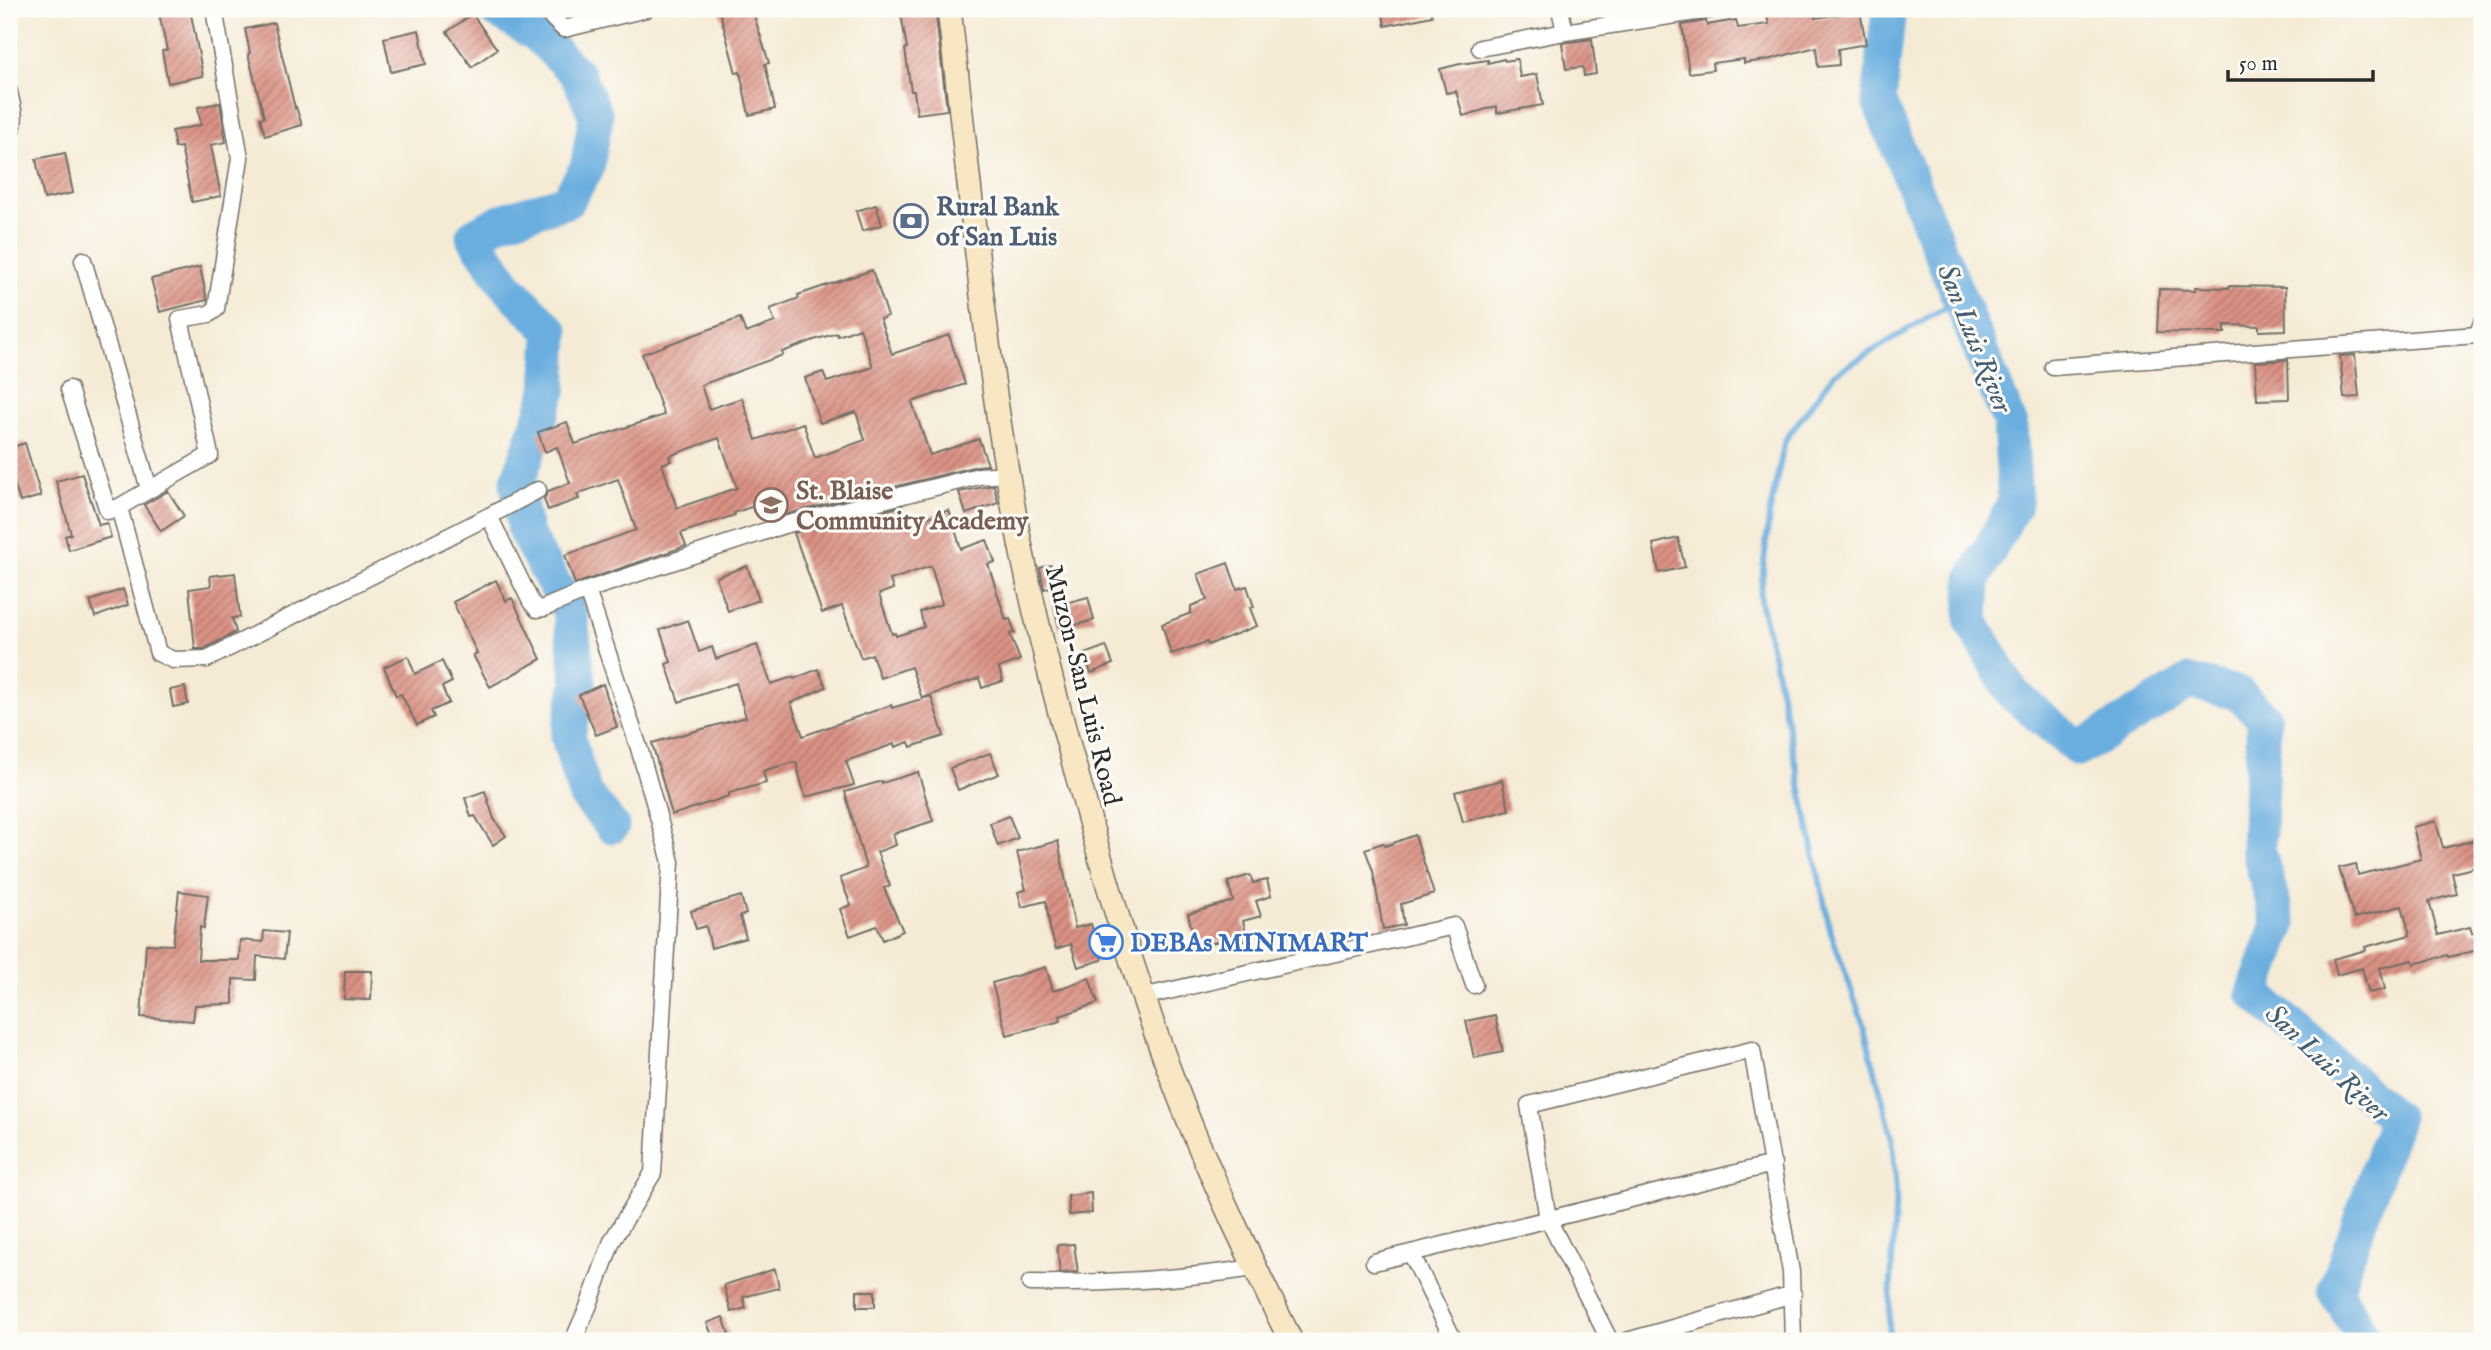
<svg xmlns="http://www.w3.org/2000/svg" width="2491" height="1350" viewBox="0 0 2491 1350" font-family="'IM FELL English',serif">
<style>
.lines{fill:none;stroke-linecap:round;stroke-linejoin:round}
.stream{stroke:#6aaedf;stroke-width:6}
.river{stroke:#6aaedf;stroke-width:35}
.building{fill:url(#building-hatch);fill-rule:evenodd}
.minor-casing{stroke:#726e66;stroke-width:19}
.secondary-casing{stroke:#726e66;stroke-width:26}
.minor{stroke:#fff;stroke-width:16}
.secondary{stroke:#f9e7c3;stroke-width:23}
.labels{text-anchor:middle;stroke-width:6;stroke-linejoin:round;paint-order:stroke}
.service-label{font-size:26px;font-weight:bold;fill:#4e5e75;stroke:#fdfcf7;text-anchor:start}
.education-label{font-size:26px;font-weight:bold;fill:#785e54;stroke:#fdfcf7;text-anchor:start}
.street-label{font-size:26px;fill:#2b2b2b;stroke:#fdfcf7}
.shop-label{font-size:26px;font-weight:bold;fill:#366cbe;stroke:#fdfcf7;text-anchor:start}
.water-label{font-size:28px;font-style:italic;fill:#445f73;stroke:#fdfcf7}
</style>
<defs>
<pattern id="building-hatch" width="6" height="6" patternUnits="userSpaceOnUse" patternTransform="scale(1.75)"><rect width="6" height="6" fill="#db9284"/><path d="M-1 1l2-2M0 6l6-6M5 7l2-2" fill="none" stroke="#b2776c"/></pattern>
</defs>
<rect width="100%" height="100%" fill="#fdfcf7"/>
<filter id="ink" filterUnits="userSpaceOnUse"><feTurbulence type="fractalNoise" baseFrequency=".0143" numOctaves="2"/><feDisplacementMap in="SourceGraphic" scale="14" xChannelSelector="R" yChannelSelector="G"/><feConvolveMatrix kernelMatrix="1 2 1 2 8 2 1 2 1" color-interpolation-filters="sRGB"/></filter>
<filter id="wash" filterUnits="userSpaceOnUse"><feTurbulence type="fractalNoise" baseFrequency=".00686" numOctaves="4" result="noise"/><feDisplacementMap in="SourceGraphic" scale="28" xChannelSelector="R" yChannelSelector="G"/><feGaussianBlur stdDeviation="1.57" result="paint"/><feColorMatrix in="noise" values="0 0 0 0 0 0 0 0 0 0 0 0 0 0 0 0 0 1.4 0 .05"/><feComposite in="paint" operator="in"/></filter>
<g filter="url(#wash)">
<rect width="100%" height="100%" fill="#f5ebd5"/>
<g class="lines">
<path class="stream" d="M 1888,1341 L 1896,1192 L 1892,1136 L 1862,1020 L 1830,930 L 1772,650 L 1760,600 L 1769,516 L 1785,440 L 1834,374 L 1959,299"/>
<path class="river" d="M 494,9 L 537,35 L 577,74 L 596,116 L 587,168 L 567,201 L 501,221 L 473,236 L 507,286 L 552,332 L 549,392 L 517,484 L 525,532 L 570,612 L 579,683 L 568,736 L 575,762 L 585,794 L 612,826
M 1889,9 L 1879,101 L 2010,423 L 2015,503 L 1974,578 L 1972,623 L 2013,694 L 2079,749 L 2189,682 L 2238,693 L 2264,718 L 2258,849 L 2279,924 L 2254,993 L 2396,1119 L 2335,1291 L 2366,1341"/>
</g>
<g id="blocks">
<path class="building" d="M 158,9 L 190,9 L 203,76 L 168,83 L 162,51 L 167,50 Z
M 719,9 L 752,9 L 769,63 L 765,64 L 775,109 L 749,115 L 740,72 L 736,73 Z
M 900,9 L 935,9 L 947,110 L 917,114 L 914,91 L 911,91 L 905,49 L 907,48 Z
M 1382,9 L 1431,9 L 1432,16 L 1385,26 Z
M 1801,9 L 1814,9 L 1815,18 L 1860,11 L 1866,44 L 1838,49 L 1839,65 L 1818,67 L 1816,47 L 1767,60 L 1744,63 L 1744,59 L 1712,63 L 1713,70 L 1689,73 L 1682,25 L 1706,21 L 1707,25 L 1736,20 L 1738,28 L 1769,24 L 1767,17 Z
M 472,14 L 497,49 L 472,67 L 447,32 Z
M 274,23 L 295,108 L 296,107 L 302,125 L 265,136 L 260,118 L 264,117 L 248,54 L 250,53 L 245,29 Z
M 419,30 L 426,64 L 391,72 L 384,38 Z
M 1592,39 L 1596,74 L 1584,76 L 1583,67 L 1566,69 L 1562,43 Z
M 1504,59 L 1505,61 L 1517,59 L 1520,77 L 1537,74 L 1543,105 L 1497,113 L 1497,106 L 1463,116 L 1456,91 L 1446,93 L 1440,69 L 1460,64 L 1488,60 L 1488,63 Z
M 220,103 L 226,142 L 211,145 L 221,196 L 192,202 L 181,147 L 175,148 L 172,131 L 201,125 L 198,107 Z
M 65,153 L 73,193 L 44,199 L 36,159 Z
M 876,205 L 882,225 L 862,231 L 856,211 Z
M 200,267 L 207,300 L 160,312 L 151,279 Z
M 872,270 L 888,316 L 880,319 L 892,354 L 949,335 L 965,384 L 912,402 L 930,455 L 979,439 L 988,465 L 977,466 L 768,519 L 762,503 L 734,513 L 735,515 L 681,533 L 686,546 L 575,584 L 565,555 L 636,530 L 618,479 L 577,494 L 579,499 L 548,510 L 544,499 L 548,491 L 570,483 L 557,447 L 545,452 L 538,432 L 567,422 L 575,444 L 664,415 L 642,354 L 740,318 L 746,333 L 775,322 L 770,309 L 799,298 L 798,295 ZM 860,328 L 873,367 L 827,382 L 823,372 L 805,378 L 820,423 L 856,412 L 865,440 L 815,458 L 803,423 L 756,440 L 742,398 L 709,409 L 701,385 L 783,355 L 782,352 L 814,340 L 837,333 L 838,336 ZM 719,438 L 737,488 L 677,508 L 662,464 L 671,461 L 669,456 Z
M 2229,286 L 2285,287 L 2286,330 L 2259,331 L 2259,326 L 2225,325 L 2225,333 L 2157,332 L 2159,289 L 2195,290 L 2195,287 L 2229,288 Z
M 2355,355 L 2359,397 L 2344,398 L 2340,356 Z
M 2288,360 L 2289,399 L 2257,400 L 2255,362 Z
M 25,443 L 41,496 L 20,502 L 9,467 L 9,448 Z
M 82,474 L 99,525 L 107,523 L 111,537 L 69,550 L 65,536 L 71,534 L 56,481 Z
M 994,485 L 998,503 L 966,514 L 959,492 Z
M 168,491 L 184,516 L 161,531 L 144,505 Z
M 902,506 L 907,524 L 949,510 L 961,549 L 987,540 L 995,562 L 988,564 L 1006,620 L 1010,619 L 1015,633 L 1010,634 L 1020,660 L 999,668 L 1003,681 L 982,688 L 979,678 L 922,698 L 911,667 L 880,678 L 872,654 L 861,658 L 842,606 L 822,613 L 794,533 ZM 931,566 L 942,604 L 920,612 L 924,627 L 896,636 L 895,633 L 892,634 L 879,594 L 893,589 L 890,580 Z
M 1678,538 L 1685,567 L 1659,573 L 1653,544 Z
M 1228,563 L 1237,589 L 1247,586 L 1254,607 L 1250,608 L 1257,626 L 1208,645 L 1207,642 L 1171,654 L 1162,624 L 1191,613 L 1191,606 L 1207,600 L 1198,574 Z
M 1051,565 L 1056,586 L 1044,589 L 1040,568 Z
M 747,566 L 759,600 L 728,611 L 716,577 Z
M 235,573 L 240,617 L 232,618 L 236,632 L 204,649 L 195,649 L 189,589 L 211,586 L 210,576 Z
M 496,580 L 506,601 L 512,598 L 541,659 L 490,687 L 473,655 L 477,653 L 453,602 Z
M 123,589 L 128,605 L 95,617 L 90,601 Z
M 1088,597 L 1094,620 L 1060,629 L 1054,606 Z
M 688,620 L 699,652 L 712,647 L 716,659 L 757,645 L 771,684 L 793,677 L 794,679 L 818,669 L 826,687 L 791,703 L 803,736 L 891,705 L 892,708 L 931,696 L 944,736 L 911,747 L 909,742 L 895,747 L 894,744 L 846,761 L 854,785 L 805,797 L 796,762 L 794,762 L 763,771 L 766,783 L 729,793 L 729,796 L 672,815 L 652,743 L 746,717 L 736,683 L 679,702 L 666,664 L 671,662 L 660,630 Z
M 1106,646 L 1113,664 L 1091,673 L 1084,654 Z
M 408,656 L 415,674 L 442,661 L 452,682 L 442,687 L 449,703 L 431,711 L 434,717 L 417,725 L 401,694 L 396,696 L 384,667 Z
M 603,684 L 617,727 L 596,735 L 579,695 Z
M 185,687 L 188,704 L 173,707 L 170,690 Z
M 990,753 L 999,774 L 958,790 L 950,768 Z
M 918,772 L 933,821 L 893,834 L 896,845 L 877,852 L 890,886 L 884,888 L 903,931 L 883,940 L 877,926 L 850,936 L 840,909 L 851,905 L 840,878 L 866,868 L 845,792 L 882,781 L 882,783 Z
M 1502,780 L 1509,810 L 1463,822 L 1455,792 Z
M 485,791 L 494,819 L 506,836 L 493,845 L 475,816 L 471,817 L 465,798 Z
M 1009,816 L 1018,838 L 998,846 L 990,823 Z
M 2436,821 L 2443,848 L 2476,840 L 2477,844 L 2482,843 L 2482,866 L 2452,873 L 2457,894 L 2429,901 L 2438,935 L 2470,927 L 2472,933 L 2482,930 L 2482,949 L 2448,957 L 2447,955 L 2414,964 L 2413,960 L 2380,968 L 2385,989 L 2369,993 L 2362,968 L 2337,975 L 2333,959 L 2366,950 L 2365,947 L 2410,935 L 2402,906 L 2354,918 L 2339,868 L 2356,864 L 2358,875 L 2421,859 L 2413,827 Z
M 1415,835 L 1434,894 L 1401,904 L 1404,925 L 1383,929 L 1373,871 L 1365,849 L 1383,843 L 1385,846 Z
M 1058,841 L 1075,928 L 1091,924 L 1102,960 L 1078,967 L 1071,944 L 1056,949 L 1050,929 L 1046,901 L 1022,907 L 1018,892 L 1026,890 L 1017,852 Z
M 1250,875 L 1253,883 L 1267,880 L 1271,896 L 1256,901 L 1261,916 L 1243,921 L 1248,940 L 1225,947 L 1223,940 L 1196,947 L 1188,914 L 1233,901 L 1228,882 Z
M 179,891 L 208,895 L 204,928 L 200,927 L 198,960 L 239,960 L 240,940 L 263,942 L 264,931 L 287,933 L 284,959 L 257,956 L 256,980 L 233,979 L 233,1004 L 195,1005 L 193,1021 L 141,1017 L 146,944 L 173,945 Z
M 741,896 L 746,914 L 740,916 L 746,938 L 711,948 L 706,926 L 696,929 L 691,911 Z
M 1046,967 L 1053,991 L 1089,978 L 1098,1003 L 1060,1016 L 1061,1021 L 1007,1035 L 992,983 Z
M 345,971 L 372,971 L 371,1000 L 344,999 Z
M 1495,1015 L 1503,1052 L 1474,1058 L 1466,1021 Z
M 1091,1193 L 1092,1213 L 1069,1215 L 1068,1196 Z
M 1074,1244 L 1078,1272 L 1060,1273 L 1057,1245 Z
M 775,1269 L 779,1288 L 743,1297 L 746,1308 L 731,1312 L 724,1285 Z
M 857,1291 L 875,1291 L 875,1307 L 857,1307 Z
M 723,1317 L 729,1334 L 714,1340 L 707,1323 Z"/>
</g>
</g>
<g filter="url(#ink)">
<use href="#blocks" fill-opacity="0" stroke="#726e66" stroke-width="2"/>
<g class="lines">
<g class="minor-casing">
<path id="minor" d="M 214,9 L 240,158 L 216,309 L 209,314 L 180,319 L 210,455 L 119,507 L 158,653 L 173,660 L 207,659 L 489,516 L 531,602 L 537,609 L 544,608 L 587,590 L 784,525 L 979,476 L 1007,474
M 543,9 L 564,29 L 646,9
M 1560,9 L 1565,32
M 1480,48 L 1565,32 L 1715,9
M 9,92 C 12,107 18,121 9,134
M 83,260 L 149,489
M 2053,367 L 2477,335 L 2482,323
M 69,389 L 108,511 L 119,507
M 489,516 L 538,490
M 1142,997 L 1454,926 L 1474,985
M 1411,1253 L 1454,1341
M 1374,1262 L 1773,1164
M 1030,1283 C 1105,1284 1180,1279 1254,1268
M 573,1341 L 588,1307 L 612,1241 L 653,1173 L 671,862 L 639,748 L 587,590
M 1610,1341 L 1548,1219 L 1529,1105 L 1752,1050 L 1791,1272 L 1793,1341
M 1627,1341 L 1793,1294"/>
</g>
<g class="secondary-casing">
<path id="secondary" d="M 949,9 C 971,190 986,374 1022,553 C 1039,635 1060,716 1083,796 C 1111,900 1142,1001 1181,1101 C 1213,1183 1252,1262 1291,1341"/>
</g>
<use href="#minor" class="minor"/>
<use href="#secondary" class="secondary"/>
</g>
</g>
<defs>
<g id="bank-ring" transform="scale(1.75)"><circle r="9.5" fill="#fdfcf7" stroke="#5c6f8a" stroke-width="1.5"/><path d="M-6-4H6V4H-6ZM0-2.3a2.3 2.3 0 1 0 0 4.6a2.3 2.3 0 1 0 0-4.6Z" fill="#5c6f8a"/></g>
<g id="school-ring" transform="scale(1.75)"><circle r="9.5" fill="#fdfcf7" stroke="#8d6e63" stroke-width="1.5"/><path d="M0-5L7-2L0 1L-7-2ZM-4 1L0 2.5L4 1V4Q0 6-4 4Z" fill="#8d6e63"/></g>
<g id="supermarket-ring" transform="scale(1.75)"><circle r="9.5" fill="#fdfcf7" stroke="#3f7fe0" stroke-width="1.5"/><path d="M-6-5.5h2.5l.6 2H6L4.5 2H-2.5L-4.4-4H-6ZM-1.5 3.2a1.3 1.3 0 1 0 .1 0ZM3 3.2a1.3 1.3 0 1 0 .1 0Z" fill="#3f7fe0"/></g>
</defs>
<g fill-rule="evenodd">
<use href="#bank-ring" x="911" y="221"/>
<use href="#school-ring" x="771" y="505"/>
<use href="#supermarket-ring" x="1106" y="942"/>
</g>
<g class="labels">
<g class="service-label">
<text x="936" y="215">Rural Bank<tspan x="936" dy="30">of San Luis</tspan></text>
</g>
<g class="education-label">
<text x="796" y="499">St. Blaise<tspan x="796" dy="30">Community Academy</tspan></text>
</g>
<g class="street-label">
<text transform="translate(1084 685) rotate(76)" y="9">Muzon-San Luis Road</text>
</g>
<g class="shop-label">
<text x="1130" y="951">DEBAs MINIMART</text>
</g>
<g class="water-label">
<text transform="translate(1976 338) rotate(68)" y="10">San Luis River</text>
<text transform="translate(2328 1062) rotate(43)" y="10">San Luis River</text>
</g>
</g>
<rect width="2491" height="1350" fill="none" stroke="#fdfcf7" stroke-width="35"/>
<path d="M2228 70v10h145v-10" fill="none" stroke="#2b2b2b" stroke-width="3.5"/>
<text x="2239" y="70" font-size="21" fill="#2b2b2b" stroke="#fdfcf7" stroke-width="5" paint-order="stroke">50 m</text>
</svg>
